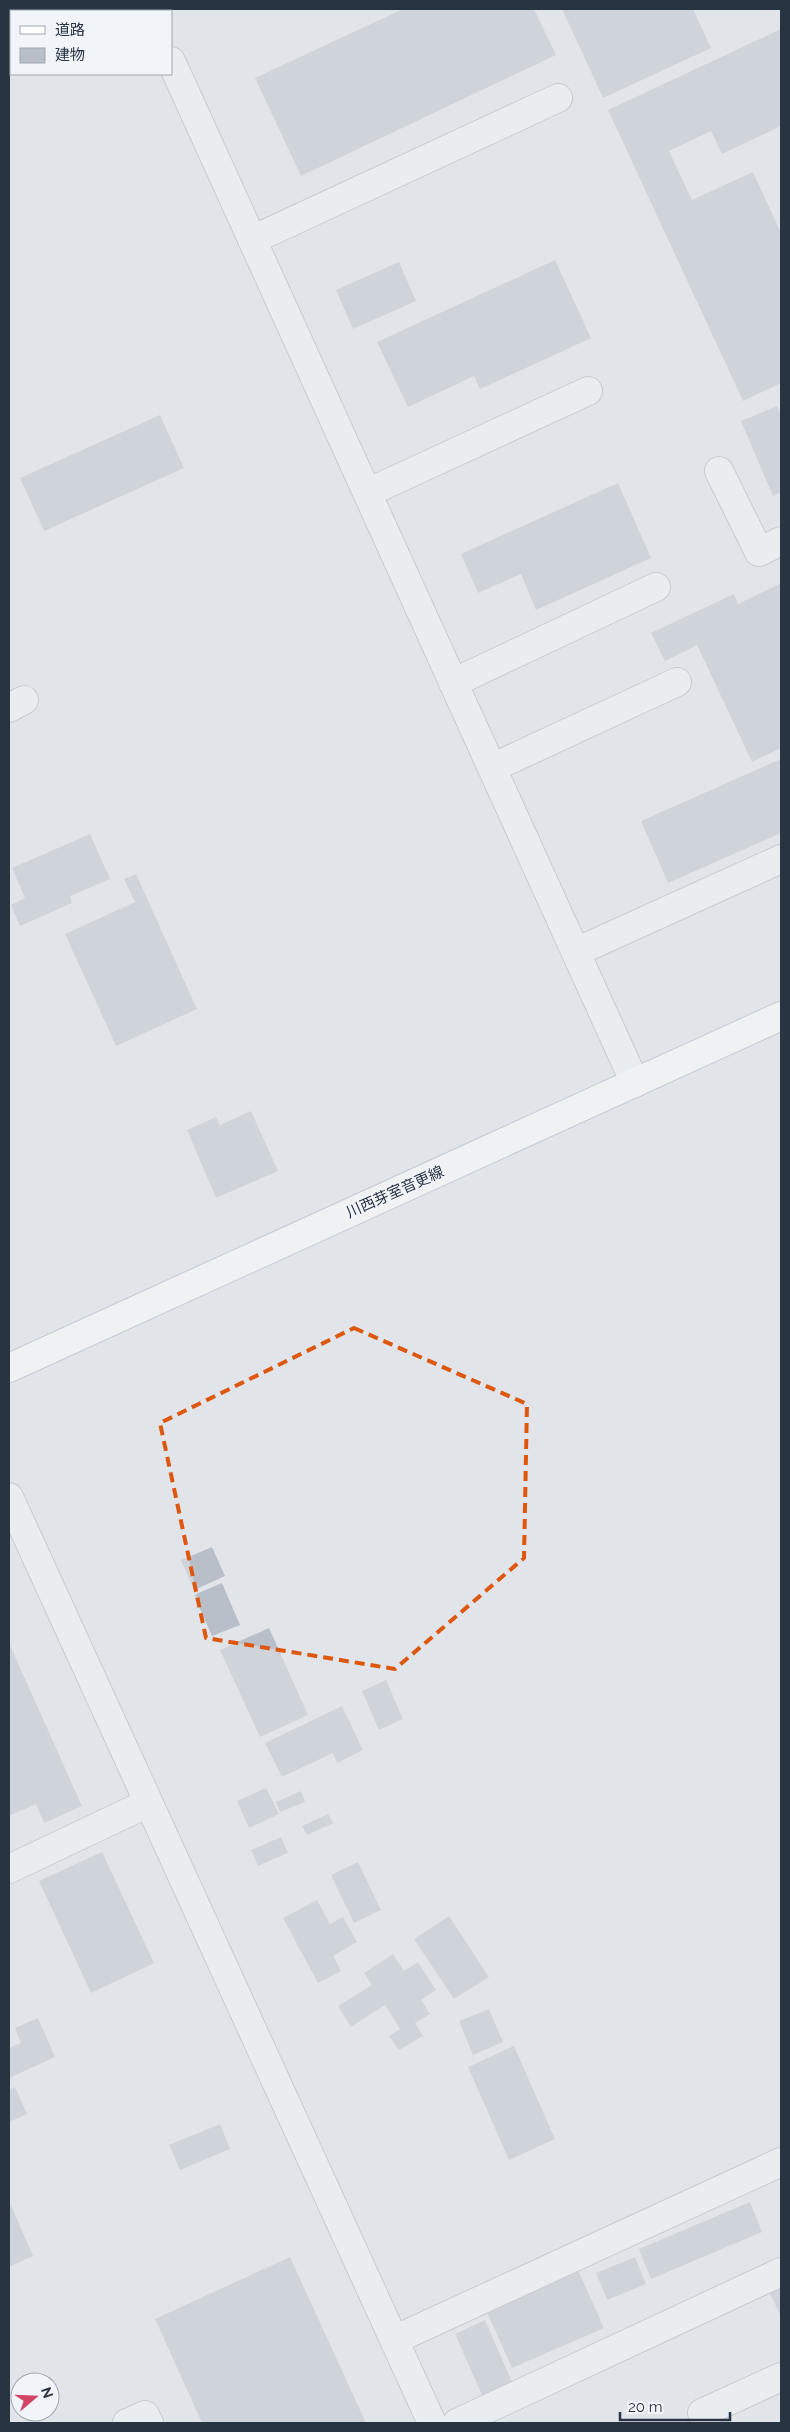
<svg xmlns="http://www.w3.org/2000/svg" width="790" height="2432" viewBox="0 0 790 2432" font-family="Raleway,'Noto Sans JP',sans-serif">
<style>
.building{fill:#b8bfc8}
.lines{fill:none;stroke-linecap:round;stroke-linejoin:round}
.minor-casing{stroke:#a6acb5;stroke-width:30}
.major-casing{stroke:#a0abb7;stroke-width:30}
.minor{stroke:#f4f6f8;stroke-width:28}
.major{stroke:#fff;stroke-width:28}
.marked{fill:none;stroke:#de570f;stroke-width:4;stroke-dasharray:10 6;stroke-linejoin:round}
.labels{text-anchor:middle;stroke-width:4.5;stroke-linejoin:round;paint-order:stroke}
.street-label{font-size:15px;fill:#293443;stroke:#f1f4f8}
</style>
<rect width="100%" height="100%" fill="#e1e5ea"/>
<path class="building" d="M 403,9 L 534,9 L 556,55 L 301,176 L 255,78 Z
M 562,9 L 693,9 L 711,48 L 603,98 Z
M 781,29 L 781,126 L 722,154 L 711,131 L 669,151 L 692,200 L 753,172 L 781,233 L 781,383 L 743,401 L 608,110 Z
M 555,260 L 591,338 L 480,389 L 474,376 L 408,407 L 377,342 Z
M 399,262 L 416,301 L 353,329 L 336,290 Z
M 777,406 L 781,415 L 781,492 L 773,496 L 741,421 Z
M 160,415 L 184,468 L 44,531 L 20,478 Z
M 618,483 L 651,558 L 536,610 L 521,574 L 478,593 L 461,554 Z
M 781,583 L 781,748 L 752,762 L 697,645 L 665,661 L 651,633 L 734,594 L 738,604 Z
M 781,759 L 781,833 L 668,883 L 641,821 Z
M 90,834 L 110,879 L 70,896 L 72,903 L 20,926 L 11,905 L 25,898 L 12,868 Z
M 136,874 L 197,1009 L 116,1046 L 65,934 L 135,902 L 124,879 Z
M 251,1111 L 278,1171 L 216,1198 L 187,1130 L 216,1117 L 220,1125 Z
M 212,1547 L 225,1576 L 194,1590 L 181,1560 Z
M 222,1583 L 240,1625 L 212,1636 L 194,1595 Z
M 269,1628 L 308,1715 L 260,1737 L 220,1650 Z
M 9,1643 L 82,1806 L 44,1823 L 36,1804 L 9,1816 Z
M 386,1680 L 403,1719 L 379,1730 L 362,1691 Z
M 342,1706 L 363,1750 L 337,1763 L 333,1753 L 282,1777 L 265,1743 Z
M 266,1788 L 279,1814 L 249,1828 L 237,1801 Z
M 301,1791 L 305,1802 L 280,1812 L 276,1802 Z
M 328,1814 L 333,1823 L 307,1835 L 302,1826 Z
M 281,1837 L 288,1853 L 258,1866 L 251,1850 Z
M 102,1852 L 154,1963 L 91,1993 L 39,1881 Z
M 358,1862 L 381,1910 L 354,1923 L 331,1875 Z
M 317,1900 L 330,1924 L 343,1917 L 357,1942 L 333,1956 L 341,1971 L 318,1983 L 283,1918 Z
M 449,1916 L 489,1977 L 454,1999 L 414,1939 Z
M 393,1954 L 404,1971 L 418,1962 L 436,1990 L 421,2000 L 430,2014 L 415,2023 L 423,2036 L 399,2050 L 389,2036 L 400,2029 L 385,2005 L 351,2027 L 338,2006 L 372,1985 L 364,1973 Z
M 489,2009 L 503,2042 L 473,2055 L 459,2021 Z
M 38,2018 L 55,2057 L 9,2078 L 9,2048 L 21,2043 L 15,2028 Z
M 514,2046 L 555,2139 L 509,2160 L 468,2067 Z
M 15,2087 L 27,2114 L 9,2122 L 9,2090 Z
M 220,2124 L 230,2149 L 180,2170 L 169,2145 Z
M 9,2201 L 33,2256 L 9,2267 Z
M 750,2202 L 762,2232 L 651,2279 L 639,2249 Z
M 290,2257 L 366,2423 L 202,2423 L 155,2319 Z
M 635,2257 L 646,2284 L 607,2300 L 596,2273 Z
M 578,2270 L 604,2328 L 512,2368 L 486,2310 Z
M 781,2286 L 781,2317 L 769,2291 Z
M 485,2320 L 512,2382 L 482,2395 L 455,2334 Z"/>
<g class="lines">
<g class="minor-casing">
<path id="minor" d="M 147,9 L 148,11
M 171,61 L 635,1083
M 252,240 L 558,98
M 719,471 L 759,552 L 781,541
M 367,493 L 588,391
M 453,683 L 656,587
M 9,708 L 24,700
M 492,768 L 677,682
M 576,952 L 781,859
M 9,1497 L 432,2423
M 9,1869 L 148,1803
M 394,2340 L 781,2162
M 127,2423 L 145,2415 L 149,2423
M 457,2423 L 781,2272
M 707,2423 L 702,2413 L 781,2377"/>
</g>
<g class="major-casing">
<path id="major" d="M 9,1368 L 781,1016"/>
</g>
<use href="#minor" class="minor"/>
<use href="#major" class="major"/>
</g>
<path d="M0 0H790V2432H0ZM 354,1328 L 527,1404 L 524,1558 L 395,1669 L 206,1638 L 160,1423 Z" fill="#e1e5ea" fill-opacity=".55" fill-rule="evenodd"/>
<path class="marked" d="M 354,1328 L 527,1404 L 524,1558 L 395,1669 L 206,1638 L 160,1423 Z"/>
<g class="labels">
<g class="street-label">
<text transform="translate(395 1192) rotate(-24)" y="5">川西芽室音更線</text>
</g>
</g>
<rect width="790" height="2432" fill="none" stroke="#293443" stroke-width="20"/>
<rect x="10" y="10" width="162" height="65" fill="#f1f4f8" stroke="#a1a7b0"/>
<rect x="20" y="26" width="25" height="8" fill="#ffffff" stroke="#a1a7b0"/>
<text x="55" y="35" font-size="15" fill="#293443">道路</text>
<rect x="20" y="48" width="25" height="15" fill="#b8bfc8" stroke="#a1a7b0"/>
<text x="55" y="60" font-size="15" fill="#293443">建物</text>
<g transform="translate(35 2397) rotate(71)"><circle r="24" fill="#f1f4f8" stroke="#a1a7b0"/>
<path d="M0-4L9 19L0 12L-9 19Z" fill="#d34363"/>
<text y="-8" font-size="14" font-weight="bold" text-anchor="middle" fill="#293443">N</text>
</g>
<path d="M620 2412v8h110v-8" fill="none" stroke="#293443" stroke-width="2.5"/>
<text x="628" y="2412" font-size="15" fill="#293443" stroke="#f1f4f8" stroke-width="4" paint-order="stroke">20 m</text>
</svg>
